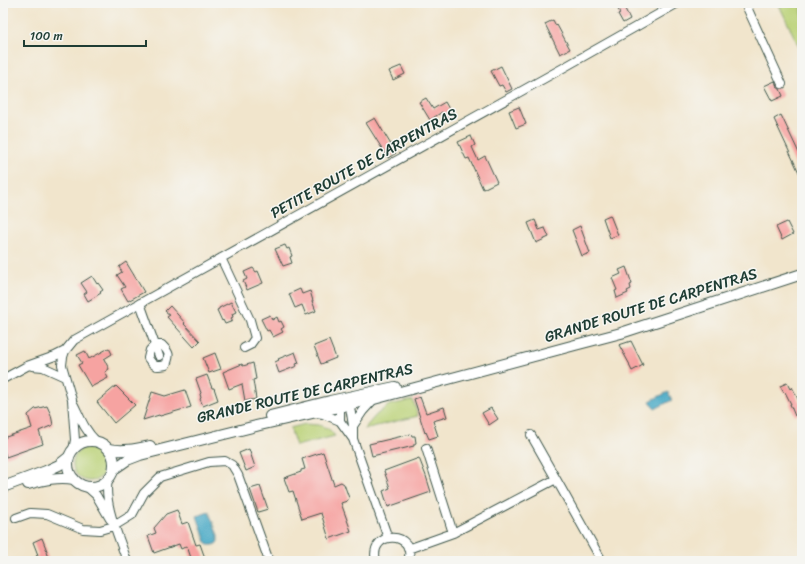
<svg xmlns="http://www.w3.org/2000/svg" width="805" height="564" viewBox="0 0 805 564" font-family="Sriracha,sans-serif">
<style>
.green{fill:#bad176;stroke:#6c8755}
.water{fill:#44a7c4;stroke:#32727c}
.building{fill:#f6a3a1}
.lines{fill:none;stroke-linecap:round;stroke-linejoin:round}
.minor-casing{stroke:#3e564b;stroke-width:10}
.major-casing{stroke:#3e564b;stroke-width:12}
.minor{stroke:#fff;stroke-width:8}
.major{stroke:#fff;stroke-width:10}
.labels{text-anchor:middle;stroke-width:3;stroke-linejoin:round;paint-order:stroke}
.street-label{font-size:15px;fill:#1f3d34;stroke:#f6f6f2}
</style>
<rect width="100%" height="100%" fill="#f6f6f2"/>
<filter id="ink" filterUnits="userSpaceOnUse"><feTurbulence type="fractalNoise" baseFrequency=".025" numOctaves="2"/><feDisplacementMap in="SourceGraphic" scale="8" xChannelSelector="R" yChannelSelector="G"/><feConvolveMatrix kernelMatrix="1 2 1 2 8 2 1 2 1" color-interpolation-filters="sRGB"/></filter>
<filter id="wash" filterUnits="userSpaceOnUse"><feTurbulence type="fractalNoise" baseFrequency=".012" numOctaves="4" result="noise"/><feDisplacementMap in="SourceGraphic" scale="16" xChannelSelector="R" yChannelSelector="G"/><feGaussianBlur stdDeviation="0.9" result="paint"/><feColorMatrix in="noise" values="0 0 0 0 0 0 0 0 0 0 0 0 0 0 0 0 0 1.4 0 .05"/><feComposite in="paint" operator="in"/></filter>
<g filter="url(#wash)">
<rect width="100%" height="100%" fill="#f1e5cc"/>
<path class="green" d="M 778,3 L 802,3 L 802,53 Z
M 413,400 L 418,416 L 364,429 L 376,415 L 389,405 Z
M 305,424 L 319,425 L 329,429 L 335,436 L 296,446 L 290,428 Z
M73 464a17 17 0 1 1 34 0a17 17 0 1 1-34 0Z"/>
<path class="water" d="M 668,392 L 672,400 L 655,409 L 650,401 Z
M 209,512 L 218,535 L 218,541 L 217,543 L 214,545 L 208,545 L 206,542 L 197,516 Z"/>
<g id="blocks">
<path class="building" d="M 615,3 L 622,3 L 630,19 L 623,23 L 618,14 L 620,13 Z
M 553,20 L 556,26 L 557,25 L 570,49 L 560,54 L 545,24 Z
M 401,66 L 405,74 L 393,80 L 389,71 Z
M 501,66 L 512,89 L 506,92 L 502,85 L 499,86 L 491,71 Z
M 775,81 L 777,87 L 780,89 L 783,96 L 772,101 L 764,86 Z
M 426,98 L 433,109 L 445,102 L 453,116 L 446,119 L 442,112 L 430,120 L 419,102 Z
M 519,107 L 526,124 L 516,128 L 509,111 Z
M 781,115 L 799,153 L 802,151 L 802,179 L 774,119 Z
M 375,118 L 396,153 L 388,158 L 366,123 Z
M 471,136 L 475,145 L 472,147 L 478,160 L 485,156 L 497,182 L 483,189 L 469,158 L 466,159 L 458,142 Z
M 610,215 L 618,235 L 610,238 L 603,218 Z
M 535,220 L 539,230 L 545,228 L 549,237 L 536,243 L 528,223 Z
M 787,222 L 793,234 L 782,240 L 776,227 Z
M 580,226 L 590,253 L 582,256 L 572,230 Z
M 285,245 L 287,249 L 289,248 L 292,256 L 290,257 L 292,263 L 283,266 L 275,249 Z
M 126,262 L 144,292 L 128,301 L 121,289 L 125,287 L 117,275 L 122,272 L 119,267 Z
M 626,267 L 632,284 L 630,285 L 631,289 L 627,291 L 628,293 L 617,298 L 615,291 L 617,290 L 612,278 L 621,274 L 619,270 Z
M 253,268 L 256,272 L 258,271 L 263,283 L 247,290 L 243,281 L 247,279 L 244,272 Z
M 92,276 L 97,284 L 98,283 L 103,290 L 100,292 L 101,293 L 88,301 L 84,294 L 87,292 L 81,283 Z
M 300,289 L 302,294 L 310,291 L 313,301 L 312,301 L 316,311 L 306,315 L 302,305 L 295,308 L 289,294 Z
M 231,302 L 236,312 L 232,314 L 233,317 L 231,318 L 233,321 L 225,324 L 223,320 L 222,321 L 217,310 L 219,309 L 219,308 Z
M 170,306 L 185,323 L 184,324 L 200,341 L 194,347 L 167,317 L 170,315 L 165,311 Z
M 270,315 L 272,320 L 277,317 L 279,322 L 281,321 L 284,327 L 281,329 L 283,332 L 273,337 L 269,330 L 267,331 L 261,319 Z
M 329,340 L 336,358 L 321,364 L 314,346 Z
M 631,341 L 643,365 L 632,371 L 629,365 L 630,365 L 619,345 Z
M 109,348 L 112,354 L 104,359 L 109,369 L 105,372 L 108,378 L 91,387 L 78,365 L 82,363 L 77,355 L 85,351 L 89,359 Z
M 295,352 L 299,363 L 296,364 L 297,366 L 279,373 L 275,362 L 279,360 L 278,359 Z
M 215,353 L 221,369 L 209,373 L 203,358 Z
M 253,363 L 256,379 L 253,380 L 256,399 L 245,401 L 242,384 L 229,389 L 223,372 L 242,364 L 243,366 Z
M 207,375 L 212,388 L 214,388 L 218,400 L 203,406 L 200,399 L 201,398 L 200,394 L 201,393 L 196,379 Z
M 787,383 L 790,389 L 792,387 L 800,403 L 802,402 L 802,412 L 795,416 L 790,404 L 791,404 L 785,392 L 784,393 L 780,386 Z
M 116,386 L 135,405 L 114,423 L 97,402 Z
M 185,390 L 191,407 L 160,416 L 159,415 L 143,420 L 152,392 L 165,396 Z
M 420,397 L 426,413 L 444,407 L 447,417 L 433,421 L 438,436 L 429,439 L 426,432 L 425,433 L 414,399 Z
M 47,406 L 51,415 L 53,425 L 39,431 L 43,444 L 6,457 L 3,447 L 3,438 L 32,428 L 28,415 L 35,409 Z
M 491,408 L 498,419 L 489,425 L 482,413 Z
M 411,434 L 412,436 L 415,436 L 416,443 L 414,444 L 414,446 L 372,456 L 369,444 Z
M 249,449 L 255,467 L 246,471 L 239,453 Z
M 323,452 L 334,485 L 341,482 L 344,484 L 349,498 L 347,501 L 341,503 L 351,531 L 329,539 L 321,513 L 302,519 L 293,491 L 289,492 L 284,478 L 301,472 L 301,470 L 305,469 L 302,459 Z
M 419,458 L 426,476 L 431,492 L 388,507 L 383,491 L 390,488 L 384,471 Z
M 260,486 L 268,509 L 258,512 L 250,489 Z
M 177,510 L 182,524 L 188,522 L 196,545 L 200,544 L 206,561 L 192,561 L 187,546 L 181,549 L 179,544 L 154,553 L 148,536 L 156,533 L 154,528 L 166,514 Z
M 42,538 L 47,551 L 46,552 L 49,561 L 38,561 L 36,556 L 38,555 L 33,542 Z"/>
</g>
</g>
<g filter="url(#ink)">
<use href="#blocks" fill-opacity="0" stroke="#3e564b" stroke-width="1"/>
<g class="lines">
<g class="minor-casing">
<path id="minor" d="M 745,3 L 782,84
M 221,258 L 250,320 L 255,338 L 250,345 L 244,348
M 140,303 L 159,356
M 155,345 L 162,345 C 170,353 170,355 166,365 C 156,367 154,367 148,358 L 150,350 Z
M 32,366 L 43,367 L 65,377
M 3,379 L 27,366 L 55,356 L 65,351
M 341,403 L 340,406 L 340,421 L 353,439
M 345,403 L 349,405 L 350,407 L 353,426 L 353,439 L 388,538
M 74,405 C 80,417 85,431 96,441
M 316,413 L 323,414 L 340,421
M 353,426 L 363,411 L 374,399
M 531,435 L 556,479
M 73,450 L 75,440 L 72,400 L 62,365 L 63,357 L 65,351 L 74,340 L 563,68 L 678,3
M 108,479 C 103,504 119,537 127,561
M 86,486 L 96,495 L 110,519
M 16,518 L 30,513 L 47,514 L 83,529 L 100,530 L 114,526 L 132,515 L 144,493 L 160,477 L 209,462 L 225,461 L 232,465 L 238,475 L 269,561
M 453,533 L 556,479 L 602,561
M 408,549 L 453,533 L 426,448
M 376,561 C 368,529 418,531 408,561"/>
</g>
<g class="major-casing">
<path id="major" d="M 270,416 L 330,401 L 395,387
M68 464a23 23 0 1 1 46 0a23 23 0 1 1-46 0Z
M 109,449 C 123,452 136,449 150,446
M 114,469 L 127,460 L 140,455 L 260,425 L 374,399 L 575,345 L 621,333 L 802,274
M 28,484 C 43,480 58,476 74,479
M 3,487 L 46,471 L 59,465 L 69,457"/>
</g>
<use href="#minor" class="minor"/>
<use href="#major" class="major"/>
</g>
</g>
<g class="labels">
<g class="street-label">
<text transform="translate(364 163) rotate(-29)" y="5">PETITE ROUTE DE CARPENTRAS</text>
<text transform="translate(651 305) rotate(-17)" y="5">GRANDE ROUTE DE CARPENTRAS</text>
<text transform="translate(305 393) rotate(-13)" y="5">GRANDE ROUTE DE CARPENTRAS</text>
</g>
</g>
<rect width="805" height="564" fill="none" stroke="#f6f6f2" stroke-width="16"/>
<path d="M24 40v6h122v-6" fill="none" stroke="#1f3d34" stroke-width="2"/>
<text x="30" y="40" font-size="12" fill="#1f3d34" stroke="#f6f6f2" stroke-width="3" paint-order="stroke">100 m</text>
</svg>
